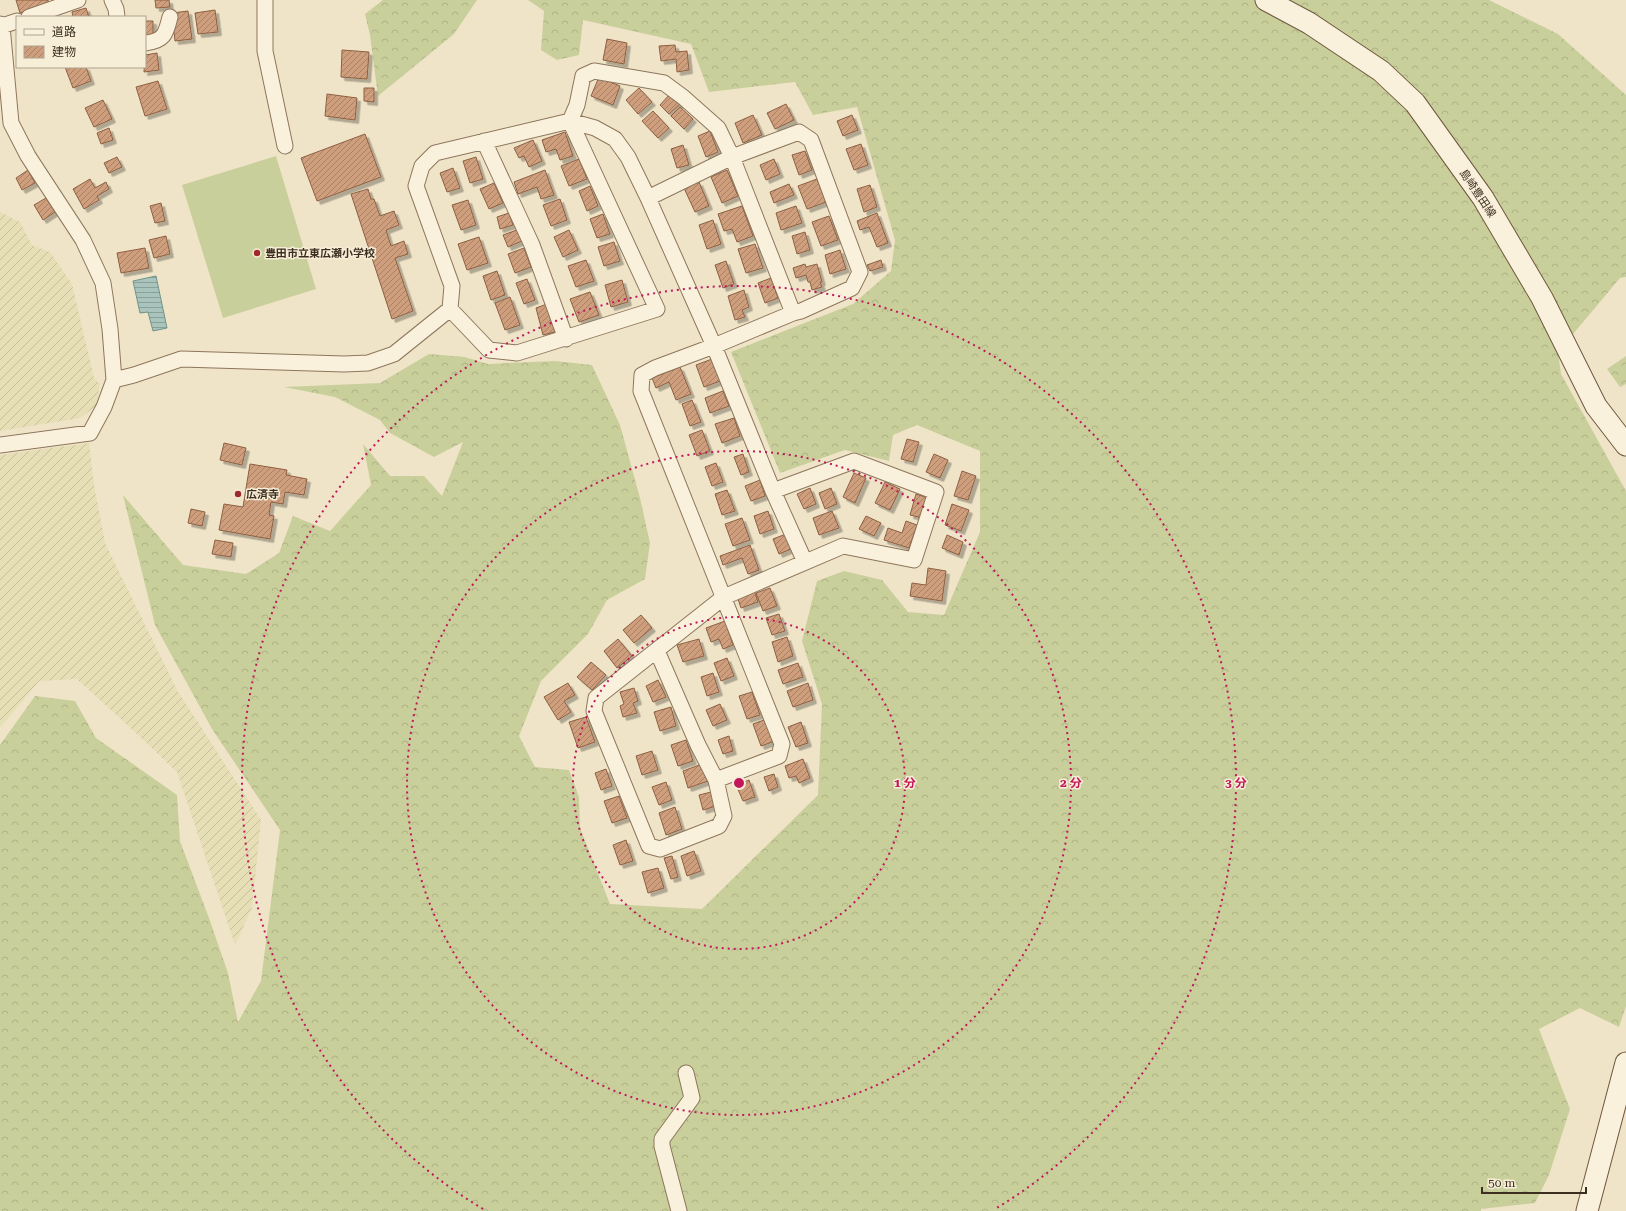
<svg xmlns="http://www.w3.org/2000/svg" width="1626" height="1211" viewBox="0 0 1626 1211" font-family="'Roboto Serif','Noto Sans JP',serif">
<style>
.farmland{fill:url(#farmland-furrows)}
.grass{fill:#c9cf9b}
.forest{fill:url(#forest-crowns)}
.water{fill:url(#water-rules);stroke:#6f938a}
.building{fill:url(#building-hatch);stroke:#8d5f41;filter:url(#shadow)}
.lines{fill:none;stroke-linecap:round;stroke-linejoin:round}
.minor-casing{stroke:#8d765c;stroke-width:17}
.secondary-casing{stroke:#6f573f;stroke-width:23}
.minor{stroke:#faf1dc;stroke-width:15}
.secondary{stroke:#faf1dc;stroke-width:21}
.ring{fill:none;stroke:#c2185b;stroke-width:2;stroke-dasharray:2 4}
.poi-dot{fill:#9e2a2b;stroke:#f7eed8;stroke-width:1.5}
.labels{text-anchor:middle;stroke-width:3;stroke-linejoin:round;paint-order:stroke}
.street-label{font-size:11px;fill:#3d2e20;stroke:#f7eed8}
.poi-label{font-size:11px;font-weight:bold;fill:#3d2e20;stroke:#f7eed8;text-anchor:start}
.centre{fill:#c2185b;stroke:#f7eed8;stroke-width:2}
.ring-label{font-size:12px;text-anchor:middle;font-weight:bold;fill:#c2185b;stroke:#f7eed8;stroke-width:3;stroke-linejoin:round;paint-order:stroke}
</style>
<defs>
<pattern id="farmland-furrows" width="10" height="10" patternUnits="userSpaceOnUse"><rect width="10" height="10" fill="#e6deb5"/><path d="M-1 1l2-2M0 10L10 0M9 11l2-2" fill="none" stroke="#c6bf9b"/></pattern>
<pattern id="forest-crowns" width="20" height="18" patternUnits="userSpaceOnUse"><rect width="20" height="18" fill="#c9cf9b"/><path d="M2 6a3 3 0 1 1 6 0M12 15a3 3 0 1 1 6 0" fill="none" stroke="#aeb285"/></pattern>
<pattern id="water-rules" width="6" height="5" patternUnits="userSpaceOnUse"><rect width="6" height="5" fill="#a9c4bc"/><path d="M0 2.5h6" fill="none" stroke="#8ba098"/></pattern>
<pattern id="building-hatch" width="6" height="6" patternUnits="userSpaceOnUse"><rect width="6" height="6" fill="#cf9f7d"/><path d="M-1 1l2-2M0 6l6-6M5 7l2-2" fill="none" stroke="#a98266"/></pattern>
<filter id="shadow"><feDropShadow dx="3.5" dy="3.5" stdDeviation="0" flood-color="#0004"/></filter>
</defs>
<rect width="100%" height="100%" fill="#f0e4c8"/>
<path class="farmland" d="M 0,212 L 20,222 L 32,245 L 50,252 L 72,284 L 94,378 L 100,384 L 96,406 L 80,418 L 0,431 Z
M 89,443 L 94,485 L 105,543 L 177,690 L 261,820 L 252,908 L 235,945 L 177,772 L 137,734 L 77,679 L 39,681 L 0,728 L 0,455 Z"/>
<path class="grass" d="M 276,156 L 316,289 L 223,318 L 182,185 Z"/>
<path class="forest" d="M 383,0 L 477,0 L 454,34 L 378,96 L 370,35 L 365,14 Z
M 528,0 L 1489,0 L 1558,34 L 1626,95 L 1626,277 L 1620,278 L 1558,352 L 1561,374 L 1626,491 L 1626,1006 L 1619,1027 L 1580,1008 L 1539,1029 L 1570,1109 L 1549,1175 L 1535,1203 L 1481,1209 L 1481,1211 L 0,1211 L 0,745 L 35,696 L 75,701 L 96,738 L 177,795 L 180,841 L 209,918 L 228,973 L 238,1022 L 261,981 L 280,830 L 212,729 L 155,625 L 123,495 L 183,565 L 246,574 L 279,553 L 293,516 L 330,531 L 371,485 L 363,444 L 390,476 L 424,476 L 442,496 L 463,442 L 434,457 L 390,433 L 380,420 L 335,397 L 284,387 L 380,383 L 429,354 L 465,357 L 488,364 L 555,361 L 592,365 L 620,425 L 640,498 L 650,543 L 645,579 L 607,600 L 588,634 L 541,681 L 519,736 L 535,767 L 569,770 L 579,797 L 580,828 L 610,904 L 702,909 L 818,795 L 822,704 L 802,641 L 817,581 L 844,571 L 882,580 L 908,612 L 944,615 L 980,532 L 980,451 L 917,425 L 893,435 L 889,461 L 845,450 L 780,473 L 731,352 L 853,304 L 891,271 L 895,240 L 857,107 L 813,115 L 795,82 L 709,92 L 691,44 L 583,20 L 579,55 L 557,60 L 541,50 L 544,11 Z
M 1626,356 L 1626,384 L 1620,387 L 1607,369 Z"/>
<path class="water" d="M 156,276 L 167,328 L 153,331 L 148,312 L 140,313 L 133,281 Z"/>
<path class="building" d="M 16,0 L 48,0 L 49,5 L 20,13 Z
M 155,0 L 169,0 L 170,7 L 156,8 Z
M 86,8 L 89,17 L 73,17 L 72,12 Z
M 215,10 L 218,32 L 198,34 L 195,13 Z
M 188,11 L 192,39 L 175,41 L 172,13 Z
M 145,21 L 153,21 L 153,37 L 145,37 Z
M 607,39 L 627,43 L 624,64 L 603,60 Z
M 675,45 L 676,52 L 687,51 L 689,70 L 677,72 L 676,59 L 661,61 L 659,46 Z
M 342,50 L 369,52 L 367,79 L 341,77 Z
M 157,53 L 159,70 L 144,72 L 145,55 Z
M 65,67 L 86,67 L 91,81 L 73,88 Z
M 599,77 L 620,86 L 613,105 L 591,96 Z
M 158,81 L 167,109 L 145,116 L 136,87 Z
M 364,88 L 374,88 L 374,102 L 364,101 Z
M 639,88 L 652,102 L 638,114 L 626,100 Z
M 327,94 L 357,98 L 355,120 L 325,116 Z
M 670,94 L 680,104 L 669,114 L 660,105 Z
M 103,100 L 112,119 L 94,127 L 85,108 Z
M 786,104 L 794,120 L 775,129 L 767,113 Z
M 680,107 L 693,119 L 684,129 L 671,116 Z
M 653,111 L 669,128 L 658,138 L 642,121 Z
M 753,115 L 762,135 L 743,143 L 735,123 Z
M 852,115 L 858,130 L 843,136 L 837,121 Z
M 109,128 L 113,140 L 101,144 L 97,133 Z
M 710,131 L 718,152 L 706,157 L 698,136 Z
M 565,132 L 573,156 L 560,160 L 556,149 L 546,152 L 542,140 Z
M 365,134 L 381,177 L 317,201 L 301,158 Z
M 533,140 L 542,161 L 529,167 L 524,156 L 519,158 L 514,148 Z
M 861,144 L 868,165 L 854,170 L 846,149 Z
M 683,145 L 689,165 L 677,168 L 671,149 Z
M 805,151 L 812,170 L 799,175 L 792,155 Z
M 117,157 L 122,167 L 109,173 L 104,163 Z
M 476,157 L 483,179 L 470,183 L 463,161 Z
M 579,159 L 587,179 L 569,186 L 561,166 Z
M 774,159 L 780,174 L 766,180 L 760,165 Z
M 453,168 L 460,188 L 447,192 L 440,173 Z
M 28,170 L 35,183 L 22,190 L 16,178 Z
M 545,170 L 554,195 L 541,199 L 537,187 L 518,194 L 514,182 Z
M 727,170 L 738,196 L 722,203 L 711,177 Z
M 90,179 L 95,188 L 106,182 L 109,189 L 97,196 L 99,200 L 84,209 L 73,189 Z
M 817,179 L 826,202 L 807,209 L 798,186 Z
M 699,182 L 709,206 L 695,212 L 684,188 Z
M 494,183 L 503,203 L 489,209 L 480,189 Z
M 789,184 L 794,195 L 774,203 L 770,192 Z
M 870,185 L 877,207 L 864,212 L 857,189 Z
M 590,186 L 598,206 L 587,211 L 579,191 Z
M 368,189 L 371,199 L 374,199 L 380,216 L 394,211 L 399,225 L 386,230 L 391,246 L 404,241 L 408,254 L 395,258 L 413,311 L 392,319 L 351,194 Z
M 46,198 L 55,212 L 43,220 L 34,205 Z
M 560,199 L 567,220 L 551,226 L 543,205 Z
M 468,200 L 476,225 L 461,230 L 452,205 Z
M 161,203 L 165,221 L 155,223 L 150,206 Z
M 742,206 L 753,236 L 737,242 L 732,229 L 724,231 L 718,214 Z
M 796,206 L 802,223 L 781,230 L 776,213 Z
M 509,213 L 513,225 L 500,229 L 497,217 Z
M 877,213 L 888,243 L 877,247 L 869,227 L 860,230 L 857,221 Z
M 603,214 L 610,234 L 597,238 L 590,219 Z
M 829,216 L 838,240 L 821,246 L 812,222 Z
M 713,220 L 721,244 L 707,249 L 699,225 Z
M 517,230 L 522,241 L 508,247 L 503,235 Z
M 569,230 L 578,250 L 563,257 L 554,237 Z
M 805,232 L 810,250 L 797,254 L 792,236 Z
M 166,236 L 170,254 L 154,258 L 149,240 Z
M 479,237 L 488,263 L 467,270 L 458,244 Z
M 614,242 L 620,261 L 604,266 L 598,247 Z
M 755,244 L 763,268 L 746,273 L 738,249 Z
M 145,248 L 149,268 L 121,273 L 117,253 Z
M 524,248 L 531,267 L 515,273 L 508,254 Z
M 840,250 L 846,269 L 830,274 L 825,255 Z
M 586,260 L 594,281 L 576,287 L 568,266 Z
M 881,260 L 883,267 L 870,271 L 867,265 Z
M 726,261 L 734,284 L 723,288 L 715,265 Z
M 805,264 L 806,267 L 817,264 L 822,282 L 820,282 L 822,287 L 812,290 L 810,282 L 808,282 L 806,275 L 796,278 L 793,268 Z
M 497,271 L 505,295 L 491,300 L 483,276 Z
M 771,278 L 778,298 L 765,303 L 758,283 Z
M 527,279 L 535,300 L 524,304 L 516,283 Z
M 622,280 L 628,302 L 611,307 L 605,285 Z
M 744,290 L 749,307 L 742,310 L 745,317 L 735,320 L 728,296 Z
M 590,292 L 599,315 L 579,322 L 570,299 Z
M 510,297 L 520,325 L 505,330 L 495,303 Z
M 547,304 L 555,332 L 543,335 L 536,308 Z
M 712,359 L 720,381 L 704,387 L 696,365 Z
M 680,367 L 691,394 L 676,400 L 669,382 L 656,388 L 652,378 Z
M 723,391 L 729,406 L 710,413 L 705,398 Z
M 692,400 L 701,422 L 690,426 L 682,404 Z
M 734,418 L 740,436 L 722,443 L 715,424 Z
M 702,430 L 710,451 L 697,456 L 689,435 Z
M 907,439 L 919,442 L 913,462 L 901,459 Z
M 224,443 L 246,448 L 242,465 L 220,460 Z
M 743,454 L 749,472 L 741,475 L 734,457 Z
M 934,454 L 948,460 L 940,478 L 926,472 Z
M 716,463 L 723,482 L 712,486 L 705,467 Z
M 250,464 L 287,470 L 286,475 L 307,479 L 304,495 L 285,492 L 283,504 L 271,502 L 269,515 L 274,516 L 270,539 L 219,530 L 224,504 L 243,507 Z
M 962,471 L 976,476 L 968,500 L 954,496 Z
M 854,473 L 866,478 L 855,503 L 843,497 Z
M 760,480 L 765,496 L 751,501 L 745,486 Z
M 885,482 L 900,489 L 890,510 L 875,503 Z
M 810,488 L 816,504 L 804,509 L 797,494 Z
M 831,488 L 837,504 L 825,509 L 819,493 Z
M 727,490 L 735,511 L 722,515 L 715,494 Z
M 916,494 L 928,498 L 922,518 L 910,515 Z
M 952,504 L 969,510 L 961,531 L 945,525 Z
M 191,509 L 205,512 L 202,526 L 188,523 Z
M 768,511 L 774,529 L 760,534 L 754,516 Z
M 832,511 L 839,528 L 819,535 L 813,518 Z
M 866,516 L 881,523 L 874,536 L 859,529 Z
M 742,518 L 750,540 L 733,546 L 725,524 Z
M 906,521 L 917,525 L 909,548 L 884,540 L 888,528 L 902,533 Z
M 786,534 L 791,549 L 779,554 L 773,539 Z
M 947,535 L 963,542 L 959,555 L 942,548 Z
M 215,540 L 233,543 L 231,557 L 212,554 Z
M 750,545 L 759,570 L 748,574 L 742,558 L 723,565 L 720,556 Z
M 928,568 L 946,571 L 942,601 L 910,596 L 912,583 L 926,585 Z
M 770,588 L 777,606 L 763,611 L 756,593 Z
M 754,590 L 758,602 L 741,608 L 737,596 Z
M 779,614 L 785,631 L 772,635 L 766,618 Z
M 641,615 L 652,628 L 634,643 L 623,630 Z
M 725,621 L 733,645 L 723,649 L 719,639 L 711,642 L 706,628 Z
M 787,637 L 793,656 L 778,662 L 772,642 Z
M 618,639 L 632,656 L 617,668 L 604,651 Z
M 699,639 L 704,656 L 683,662 L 677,645 Z
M 727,658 L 734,676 L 721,681 L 714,663 Z
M 591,662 L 606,675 L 592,690 L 577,677 Z
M 798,663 L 803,677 L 783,684 L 778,670 Z
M 713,673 L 719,692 L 707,696 L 701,677 Z
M 658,680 L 666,697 L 653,702 L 646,686 Z
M 568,683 L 575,695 L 564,701 L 571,712 L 558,720 L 544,697 Z
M 808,683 L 813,700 L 793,707 L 787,691 Z
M 634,688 L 638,701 L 633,703 L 637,713 L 623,717 L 620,706 L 624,704 L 620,692 Z
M 752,692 L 760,715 L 747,719 L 739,696 Z
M 720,704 L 727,720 L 713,726 L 706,710 Z
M 671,707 L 676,726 L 660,731 L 654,712 Z
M 586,717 L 595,742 L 578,748 L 569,722 Z
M 767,719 L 775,741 L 761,746 L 753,724 Z
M 801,722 L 808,743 L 796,747 L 788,727 Z
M 729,736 L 733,751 L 723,754 L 718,740 Z
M 686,740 L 693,761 L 678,766 L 671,745 Z
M 652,751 L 658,770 L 642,775 L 636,756 Z
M 803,759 L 810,778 L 799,783 L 796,776 L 789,778 L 785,766 Z
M 702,764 L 708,781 L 688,788 L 683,771 Z
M 606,769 L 612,786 L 601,790 L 595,773 Z
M 774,774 L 778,787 L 769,791 L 764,777 Z
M 749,780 L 755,797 L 743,801 L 736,785 Z
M 666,782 L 672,800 L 659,805 L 652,787 Z
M 711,792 L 716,806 L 703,810 L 699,795 Z
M 619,796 L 627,818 L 612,823 L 604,801 Z
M 675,807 L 682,829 L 666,835 L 659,813 Z
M 626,840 L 633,861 L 620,865 L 613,845 Z
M 694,851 L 701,871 L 687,876 L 681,856 Z
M 672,856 L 678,877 L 671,879 L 664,858 Z
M 658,868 L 664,888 L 648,893 L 642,872 Z"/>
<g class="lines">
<g class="minor-casing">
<path id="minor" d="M 112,0 L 116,9 L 117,17
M 265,0 L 265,51 L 285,146
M 29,17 L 78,0
M 0,24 L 2,26 L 11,123 L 28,156 L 83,240 L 103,283 L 110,329 L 114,380 L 104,407 L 90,433 L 0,445
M 2,26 L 17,21
M 145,43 C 164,41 166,34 170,17
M 570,121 L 657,309 L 517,353 L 489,350 L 450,309 L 452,286 L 416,186 L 422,166 L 435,153 L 570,121 L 595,128 L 615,139 L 628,157 L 648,198 L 714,346 L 773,491 L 805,562
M 570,121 L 577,105 L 583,76 L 594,71 L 664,83 L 683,97 L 718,128 L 732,157 L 793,313
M 484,141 L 532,245 L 566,339
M 648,198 L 732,157 L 799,132 L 811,140 L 860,272 L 852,288 L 801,311 L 793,313 L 714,346 L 655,368 L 642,375 L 641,391 L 782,744 L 779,756 L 716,780
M 114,380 L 134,375 L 181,359 L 344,364 L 368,363 L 394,354 L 450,309
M 657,651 L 698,745 L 716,780 L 724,816 L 719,826 L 660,849 L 649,846 L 594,711 L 596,698 L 724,597 L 843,546 L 914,560 L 936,492 L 854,461 L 773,491
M 679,1211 L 662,1146 L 662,1139 L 692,1098 L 686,1073"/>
</g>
<g class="secondary-casing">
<path id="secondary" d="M 1266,0 L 1309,23 L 1381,71 L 1415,103 L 1483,198 L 1542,298 L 1596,406 L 1626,445
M 1587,1211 L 1626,1063"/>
</g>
<use href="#minor" class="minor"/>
<use href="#secondary" class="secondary"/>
</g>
<g class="ring">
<circle cx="739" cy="783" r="166"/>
<circle cx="739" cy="783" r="332"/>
<path d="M483 1209A497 497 0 1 1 995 1209"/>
</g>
<g class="poi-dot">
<circle cx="257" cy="253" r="4"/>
<circle cx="238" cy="494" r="4"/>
</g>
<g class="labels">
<g class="street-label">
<text transform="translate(1478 193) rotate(56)" y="4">島崎豊田線</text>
</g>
<g class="poi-label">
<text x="265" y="257">豊田市立東広瀬小学校</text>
<text x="246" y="498">広済寺</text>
</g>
</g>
<circle cx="739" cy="783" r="6" class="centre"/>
<g class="ring-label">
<text x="905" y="787">1 分</text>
<text x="1071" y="787">2 分</text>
<text x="1236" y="787">3 分</text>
</g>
<rect x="16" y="16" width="130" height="52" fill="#f7eed8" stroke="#ada18e"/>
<rect x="24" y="29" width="20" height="6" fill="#faf1dc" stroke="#ada18e"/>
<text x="52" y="36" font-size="12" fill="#3d2e20">道路</text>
<rect x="24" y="46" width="20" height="12" fill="url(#building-hatch)" stroke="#ada18e"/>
<text x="52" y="56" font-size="12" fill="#3d2e20">建物</text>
<path d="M1482 1187v6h104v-6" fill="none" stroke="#3d2e20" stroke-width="2"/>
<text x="1488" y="1187" font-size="12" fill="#3d2e20" stroke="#f7eed8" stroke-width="3" paint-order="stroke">50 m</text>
</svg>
